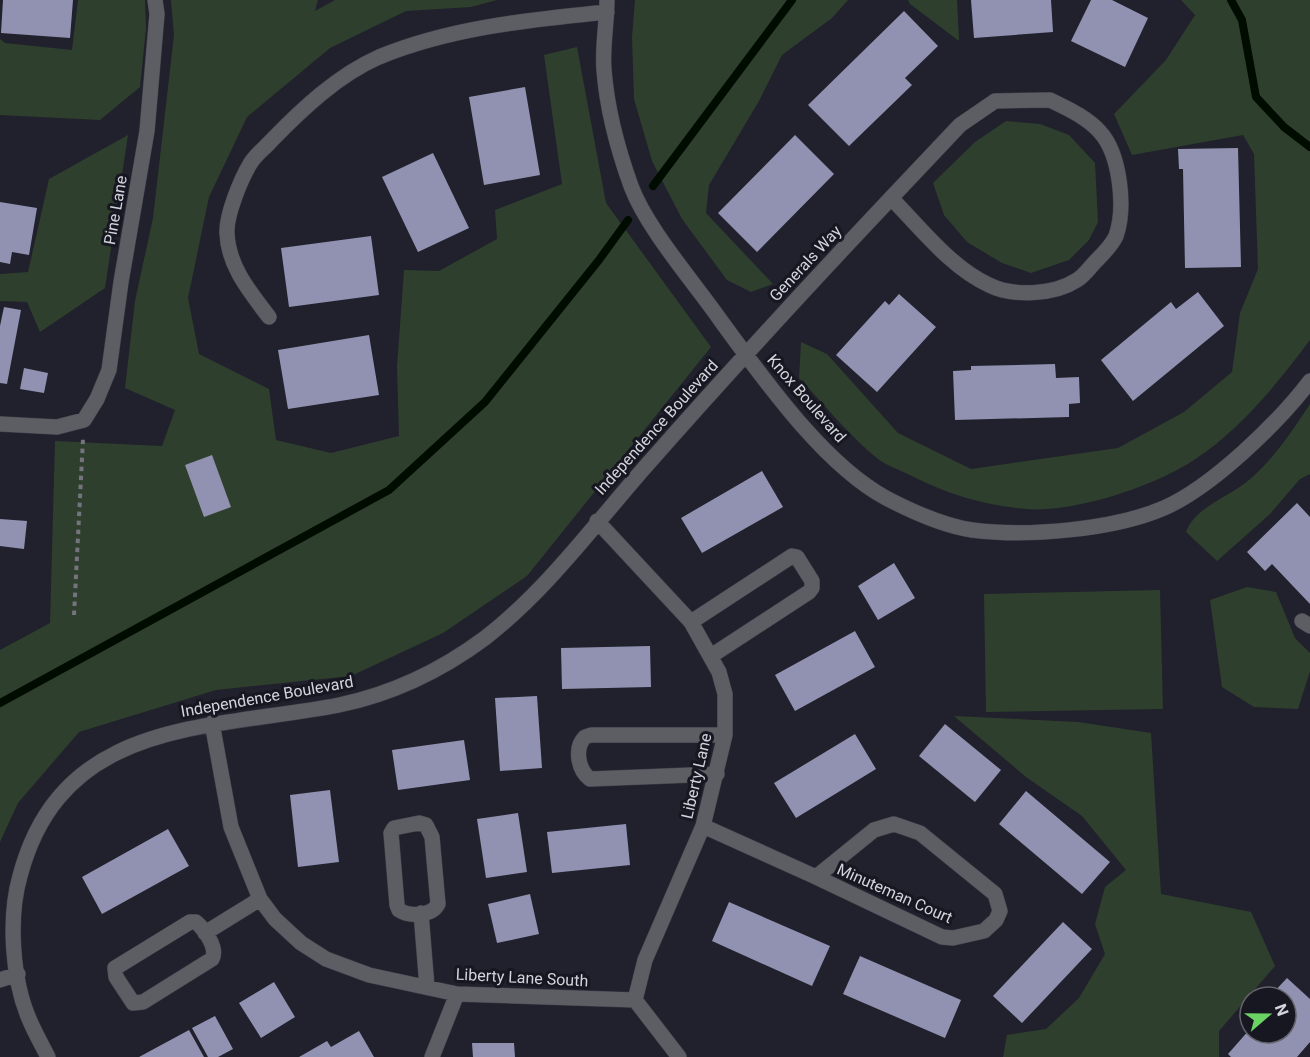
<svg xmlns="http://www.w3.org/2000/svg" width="1310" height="1057" viewBox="0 0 1310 1057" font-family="Roboto,sans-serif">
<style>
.green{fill:#2f3f2d}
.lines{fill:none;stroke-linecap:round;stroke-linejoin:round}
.stream{stroke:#000c00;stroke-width:8}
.building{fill:#9192b1}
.street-casing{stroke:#3d3e48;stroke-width:16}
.path{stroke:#74747e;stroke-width:4;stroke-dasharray:4.5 4.5;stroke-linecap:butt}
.street{stroke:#5d5d64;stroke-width:15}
.labels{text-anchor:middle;stroke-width:6;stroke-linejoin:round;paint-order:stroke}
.street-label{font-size:16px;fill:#d4d4dc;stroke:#171722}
</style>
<rect width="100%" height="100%" fill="#20212c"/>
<path class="green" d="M 78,0 L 145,0 L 146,28 L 140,87 L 100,120 L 0,115 L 0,39 L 5,43 L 72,50 Z
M 171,0 L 318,0 L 315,11 L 335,0 L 497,0 L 471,7 L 406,11 L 330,48 L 247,117 L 209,197 L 188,298 L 199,354 L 269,389 L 276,440 L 331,453 L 399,436 L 397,366 L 404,270 L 439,271 L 497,239 L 495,210 L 562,184 L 544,55 L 577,47 L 606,203 L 711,347 L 527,576 L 443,633 L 351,676 L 216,690 L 79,732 L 18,803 L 0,842 L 0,650 L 50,623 L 55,441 L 162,446 L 175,410 L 125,388 L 135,301 L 153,218 L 174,35 Z
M 635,0 L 848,0 L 832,18 L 782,55 L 759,101 L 709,185 L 706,213 L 773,284 L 751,292 L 727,280 L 682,219 L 652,161 L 634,99 L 632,37 Z
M 908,0 L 957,0 L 959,41 L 910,4 Z
M 1181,0 L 1310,0 L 1310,340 C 1277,384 1241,429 1194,460 C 1155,486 1074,513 1027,509 C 986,506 946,494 910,475 C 900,470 887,466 878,459 C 850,437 823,403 799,378 L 801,342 L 827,354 L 898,433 L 971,469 L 1118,448 L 1184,412 L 1232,372 L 1240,313 L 1258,269 L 1254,154 L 1243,135 L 1132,155 L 1114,114 L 1166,60 L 1195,15 Z
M 1006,121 L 1040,124 L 1069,135 L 1095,163 L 1098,222 L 1089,240 L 1069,260 L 1031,273 L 1002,263 L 967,242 L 944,215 L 933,183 L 975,142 Z
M 128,135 L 105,288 L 40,332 L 27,302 L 0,301 L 0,274 L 28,272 L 49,179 Z
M 1310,404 L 1310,474 L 1300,479 L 1270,514 L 1217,561 L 1186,532 C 1195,507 1229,497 1249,480 C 1273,460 1293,430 1310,404 Z
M 1247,587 L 1276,592 L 1295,638 L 1310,653 L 1310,671 L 1298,709 L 1254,707 L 1222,687 L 1210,600 Z
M 1160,590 L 1163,709 L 986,712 L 984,594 Z
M 954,716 L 1078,722 L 1151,733 L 1161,894 L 1251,912 L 1275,966 L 1219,1031 L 1219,1057 L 1003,1057 L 1007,1035 L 1046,1029 L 1079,998 L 1105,954 L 1095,924 L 1105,887 L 1126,870 L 1082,816 L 1026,777 Z"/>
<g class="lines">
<path class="stream" d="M 1231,0 L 1242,20 L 1256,97 L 1284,127 L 1310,147
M 653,186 L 792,0
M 0,703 L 389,490 L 485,402 L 599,260 L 628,220"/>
</g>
<path class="building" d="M 3,0 L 73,0 L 70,38 L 1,33 Z
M 971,0 L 1051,0 L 1053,32 L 974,38 Z
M 1091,0 L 1112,0 L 1148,18 L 1125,67 L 1071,41 Z
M 904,11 L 938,46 L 905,78 L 912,85 L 849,146 L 808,105 Z
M 525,87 L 540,175 L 484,185 L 469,97 Z
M 795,135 L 834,174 L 757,252 L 718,213 Z
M 1238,148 L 1241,267 L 1185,268 L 1183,169 L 1179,169 L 1178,149 Z
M 433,153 L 469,228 L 418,252 L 382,177 Z
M 0,202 L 37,208 L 29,255 L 12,252 L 10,264 L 0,262 Z
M 371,236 L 379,295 L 289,307 L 281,248 Z
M 1198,292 L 1224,326 L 1133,401 L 1101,360 L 1171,302 L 1176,309 Z
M 899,294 L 936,327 L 877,392 L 836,355 L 885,301 L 889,305 Z
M 4,307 L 21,310 L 7,384 L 0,383 L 0,326 Z
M 369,335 L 379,395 L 288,409 L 278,350 Z
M 1055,364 L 1056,378 L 1079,377 L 1080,403 L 1069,404 L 1069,417 L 955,420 L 953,371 L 971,370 L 971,366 Z
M 24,368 L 48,373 L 44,393 L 20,389 Z
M 212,455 L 231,507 L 204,517 L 185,465 Z
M 762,471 L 783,507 L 702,553 L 681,518 Z
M 1297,503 L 1310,517 L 1310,604 L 1272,564 L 1265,571 L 1247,552 Z
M 0,519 L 27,521 L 24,549 L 0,546 Z
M 894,563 L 915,598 L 878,620 L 858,586 Z
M 855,631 L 875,667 L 795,711 L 775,675 Z
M 650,646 L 651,687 L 562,689 L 561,648 Z
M 537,696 L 542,768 L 500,771 L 495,698 Z
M 945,724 L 1001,770 L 975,802 L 919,756 Z
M 855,734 L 876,769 L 796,818 L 774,783 Z
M 464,740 L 470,780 L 398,790 L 392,750 Z
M 330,790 L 339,862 L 298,867 L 290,795 Z
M 1026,791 L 1110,862 L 1082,894 L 999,824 Z
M 518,813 L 527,872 L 486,878 L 477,819 Z
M 626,824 L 630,865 L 552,873 L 547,832 Z
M 168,829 L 189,866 L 102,914 L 82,877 Z
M 530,894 L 539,934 L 497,943 L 488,904 Z
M 729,902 L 830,946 L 812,986 L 712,941 Z
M 1063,922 L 1092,949 L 1022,1023 L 993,996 Z
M 860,956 L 961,1000 L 945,1038 L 843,994 Z
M 1287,978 L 1310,999 L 1310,1042 L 1297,1057 L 1231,1057 L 1228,1054 L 1250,1029 L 1250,1033 L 1286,1033 L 1286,997 L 1277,997 L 1273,993 Z
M 274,982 L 295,1017 L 261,1038 L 239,1003 Z
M 215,1016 L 233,1049 L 218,1057 L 208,1057 L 192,1028 Z
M 189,1030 L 204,1057 L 139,1057 Z
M 359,1031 L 374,1057 L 299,1057 L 327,1041 L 331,1047 Z
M 472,1043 L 514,1043 L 515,1057 L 473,1057 Z"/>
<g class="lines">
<g class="street-casing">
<path id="street" d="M 607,0 C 607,23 602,47 604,70 C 607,109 618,150 631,186 C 647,229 694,282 721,321 C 763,378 823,464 886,498 C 911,511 944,526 972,530 C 1027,537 1113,530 1164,508 C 1212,487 1278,423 1310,381
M 1050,100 C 1066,108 1087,117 1100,132 C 1120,154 1126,207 1116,236 C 1112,245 1103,254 1096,261 C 1090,267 1084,276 1077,280 C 1054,295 1013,297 989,285 C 950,267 920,227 891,198 L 960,125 L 995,101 Z
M 269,317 C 250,292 228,266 227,233 C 226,215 241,179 250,164 C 255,155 265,148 271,141 C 302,109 338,75 379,57 C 452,27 530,20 607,12
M 0,424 L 57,427 L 84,420 L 97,399 L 109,370 L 121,282 L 147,131 L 157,14 L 155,0
M 597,521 L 691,622 L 719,672 L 725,694 L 725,735 L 703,826 L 645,960 L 635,1000 L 679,1057
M 1302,621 L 1310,626
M 691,622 L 792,556 L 797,557 L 812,581 L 812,588 L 809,592 L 711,656
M 212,723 L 231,827 L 260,899 L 275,919 L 301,943 L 326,959 L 369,975 L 457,994 L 635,1000
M 717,774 L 590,779 C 578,770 574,748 585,737 L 591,735 L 725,735
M 419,823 L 426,825 L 432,837 L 438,904 C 432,916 410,917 399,910 L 397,905 L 391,833 L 394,828 Z
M 894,824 L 920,833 L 995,894 L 1000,911 L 996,920 L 984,931 L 953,938 L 942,937 L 816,877 L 874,830 Z
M 703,826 L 816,877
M 421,913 L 427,987
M 190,922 L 196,922 C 205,930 218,948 212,959 L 143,1002 L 133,1003 L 116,977 L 115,968 Z
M 205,933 L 260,899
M 0,980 L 18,974
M 48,1057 C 42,1045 35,1033 30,1021 C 12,981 8,918 20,876 C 62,717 211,730 339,705 C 392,694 442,670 485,638 C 547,590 594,525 646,466 C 726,375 808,286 891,198
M 432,1057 L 457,994"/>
</g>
<path class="path" d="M 74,615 L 83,439"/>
<use href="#street" class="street"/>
</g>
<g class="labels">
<g class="street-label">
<text transform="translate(115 210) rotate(-80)" y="6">Pine Lane</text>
<text transform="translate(805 263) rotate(-47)" y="6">Generals Way</text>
<text transform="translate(807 398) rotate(49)" y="6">Knox Boulevard</text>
<text transform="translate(656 427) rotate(-48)" y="6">Independence Boulevard</text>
<text transform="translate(267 696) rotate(-10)" y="6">Independence Boulevard</text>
<text transform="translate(696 776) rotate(-77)" y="6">Liberty Lane</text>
<text transform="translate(895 893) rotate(24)" y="6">Minuteman Court</text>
<text transform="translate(522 977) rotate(3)" y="6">Liberty Lane South</text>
</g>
</g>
<g transform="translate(1268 1015) rotate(70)"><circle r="28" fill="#171722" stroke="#63636c" stroke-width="1.5"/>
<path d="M0-4.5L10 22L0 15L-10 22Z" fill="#6bd363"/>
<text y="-9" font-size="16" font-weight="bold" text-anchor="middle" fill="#d4d4dc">N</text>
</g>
</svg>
